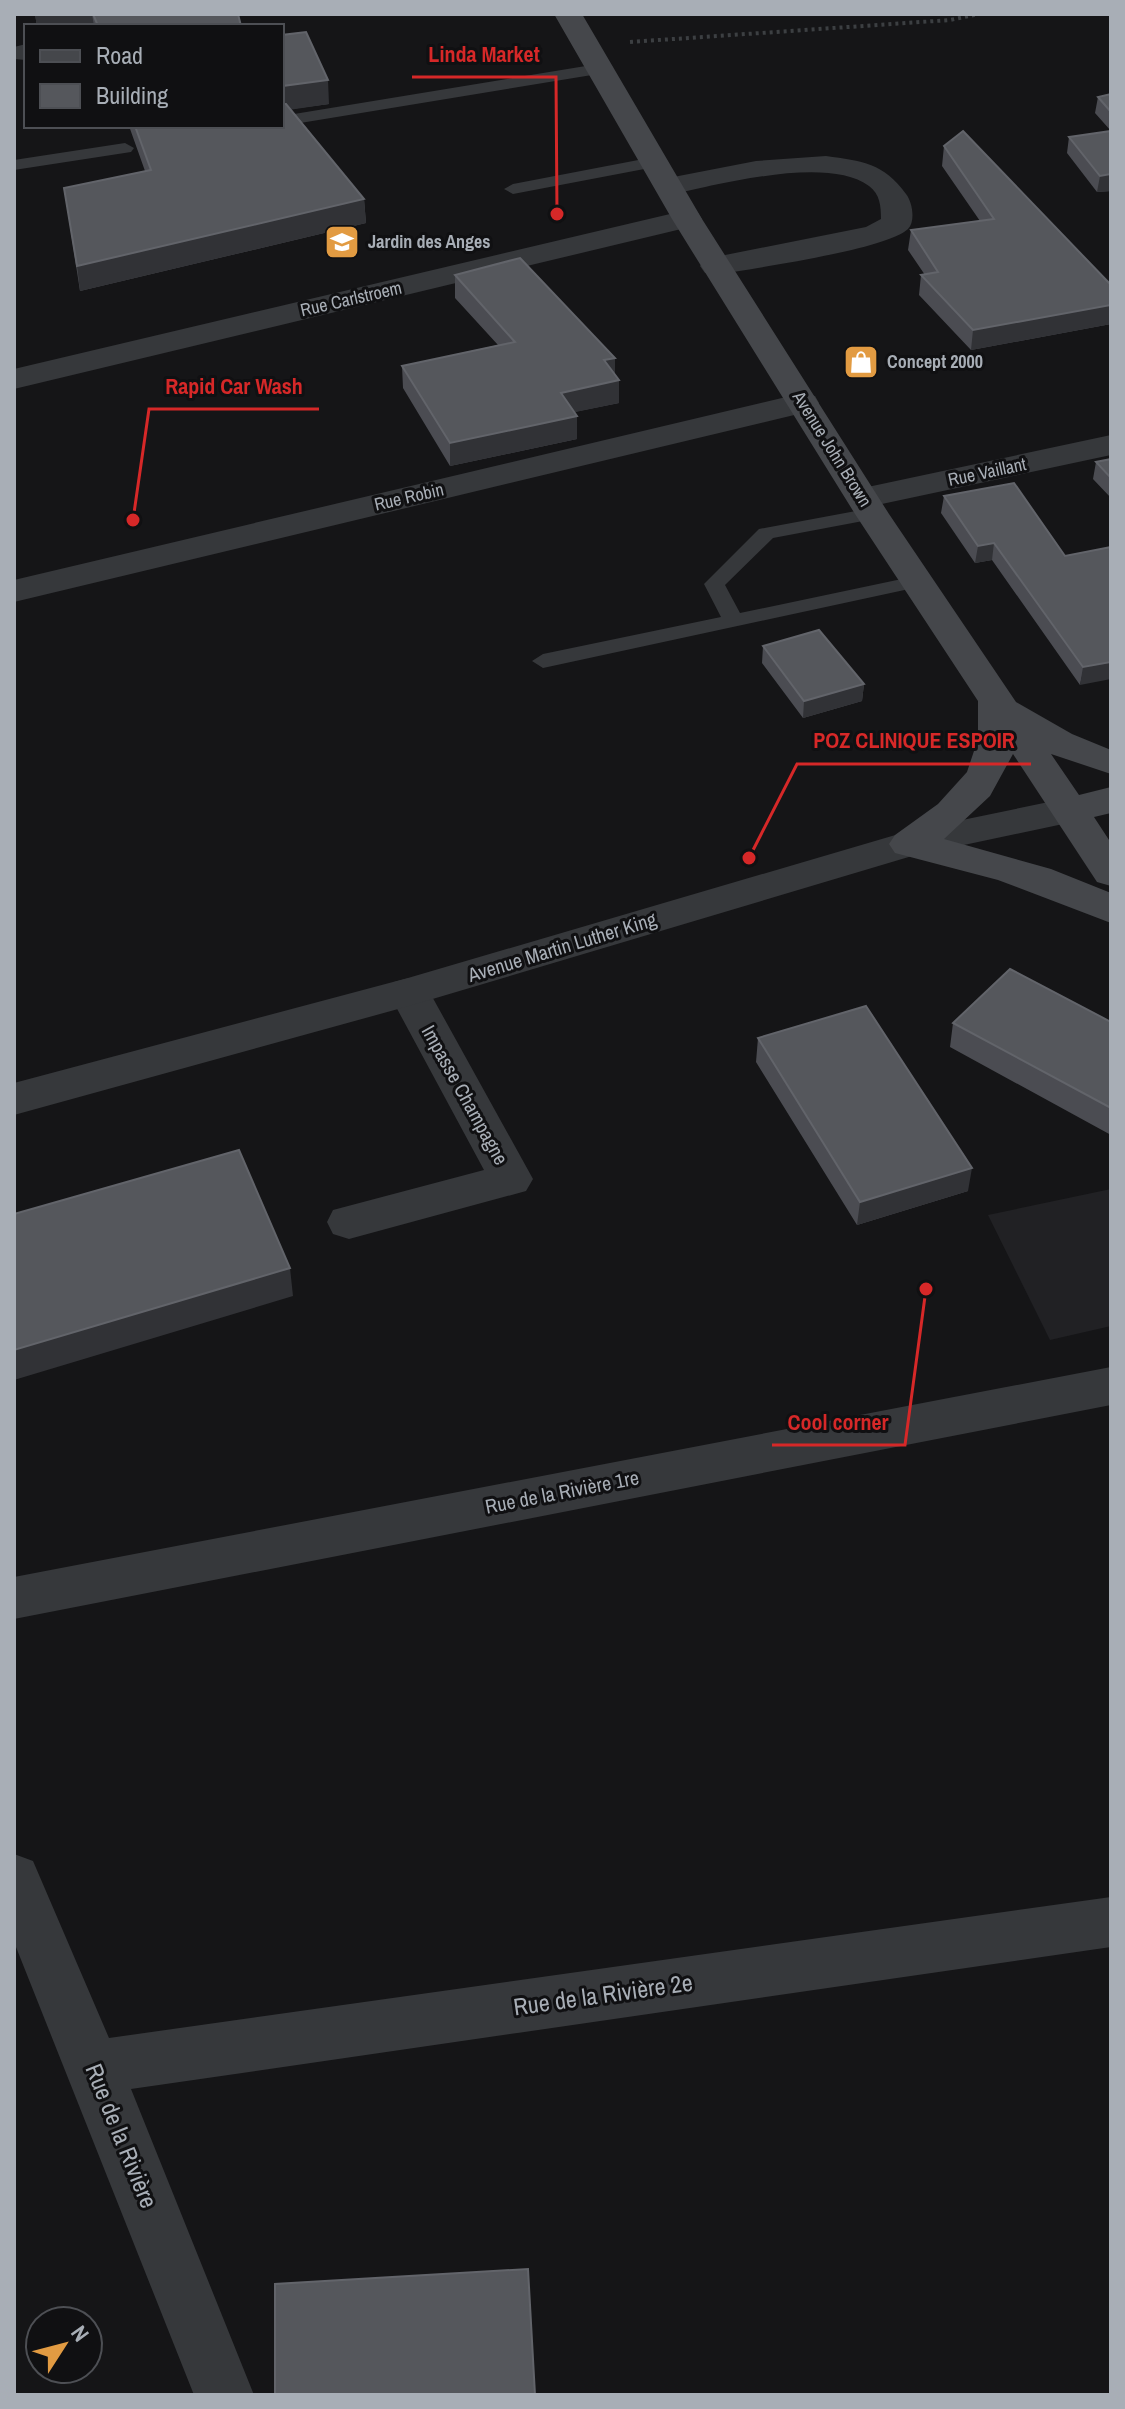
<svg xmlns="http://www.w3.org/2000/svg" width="1125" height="2409" viewBox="0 0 1125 2409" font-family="'Archivo Narrow',sans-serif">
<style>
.built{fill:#212124}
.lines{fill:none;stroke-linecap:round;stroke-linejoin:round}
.path{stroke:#3c3f42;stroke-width:4;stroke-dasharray:3 4;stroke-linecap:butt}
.service{fill:#36383b;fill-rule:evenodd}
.minor{fill:#36383b;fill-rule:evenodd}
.tertiary{fill:#36383b;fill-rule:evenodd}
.secondary{fill:#45474b;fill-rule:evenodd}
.wall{fill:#4b4c52}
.shaded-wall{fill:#313236}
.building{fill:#55575c;stroke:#62646a;stroke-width:2}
.labels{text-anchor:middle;stroke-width:6;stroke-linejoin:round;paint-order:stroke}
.far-poi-label{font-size:18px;font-weight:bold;fill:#a8aeb6;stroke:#101012;text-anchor:start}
.far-street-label{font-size:18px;fill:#a8aeb6;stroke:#101012}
.street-label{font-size:20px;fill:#a8aeb6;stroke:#101012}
.near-street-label{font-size:24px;fill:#a8aeb6;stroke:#101012}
.leader{fill:none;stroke:#d62828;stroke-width:3}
.callout-dot{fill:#d62828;stroke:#101012;stroke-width:3}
.callout-label{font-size:22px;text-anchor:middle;font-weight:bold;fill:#d62828;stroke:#101012;stroke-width:6;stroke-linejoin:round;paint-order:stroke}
</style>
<rect width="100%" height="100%" fill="#151517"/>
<path class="built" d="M 1111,1189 L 1111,1326 L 1050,1340 L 988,1215 Z"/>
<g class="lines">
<path class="path" d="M 630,42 L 950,20 L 979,14"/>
<path class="service" d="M 598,64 L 606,69 L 604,73 L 598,74 L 282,126 L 281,126 L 282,116 Z
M 125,143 L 134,148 L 131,152 L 14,170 L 14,160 Z
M 654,157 L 663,162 L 660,166 L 513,194 L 504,189 L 513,184 Z
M 872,508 L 882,514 L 879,518 L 773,538 L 725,585 L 740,613 L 916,576 L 923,578 L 926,582 L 923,586 L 543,668 L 532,661 L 543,654 L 721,617 L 704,584 L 759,529 Z"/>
<path class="minor" d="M 26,44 L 26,60 L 14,59 L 14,47 Z
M 826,156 C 862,161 884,163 906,194 C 912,201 916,221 908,229 C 886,250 753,268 716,275 L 705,273 L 700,266 L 705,259 L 866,227 L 881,219 C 881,206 880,194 869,186 C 827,155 717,185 669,195 L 658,192 L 654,186 L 658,180 L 756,161 Z
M 687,210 L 698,213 L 702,219 L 698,225 L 14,389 L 14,369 Z
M 803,393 L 815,396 L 819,403 L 815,410 L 14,602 L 14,580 Z
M 1111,435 L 1111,455 L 863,508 L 851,505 L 846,498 L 851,491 L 863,488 Z
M 409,978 L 424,982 L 533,1179 L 526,1191 L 349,1239 L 333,1234 L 327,1222 L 333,1210 L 484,1170 L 388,992 L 394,982 Z
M 1111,1367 L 1111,1405 L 14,1619 L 14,1577 Z
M 14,1854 L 33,1861 L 109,2038 L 1111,1897 L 1111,1947 L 131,2089 L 254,2395 L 194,2395 L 14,1942 Z"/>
<path class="tertiary" d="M 1068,798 L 1082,802 L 1087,811 L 1082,820 L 912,856 L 409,1006 L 14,1115 L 14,1083 L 408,978 L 909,831 Z"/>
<path class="secondary" d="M 554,14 L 582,14 L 702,219 L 889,514 L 1016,702 L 1072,734 L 1111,750 L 1111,774 L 1051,754 L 1079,795 L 1111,787 L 1111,813 L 1094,817 L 1111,843 L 1111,886 L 1097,882 L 1013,754 L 990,796 L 944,839 L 1051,869 L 1111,893 L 1111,923 L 998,880 L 895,853 L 889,844 L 895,835 L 938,804 L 967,772 L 978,739 L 978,701 L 855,514 L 672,219 Z"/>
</g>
<path class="wall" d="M 35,14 L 238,14 L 241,26 L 37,26 Z
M 282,35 L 329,104 L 291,109 L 364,199 L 366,223 L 80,291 L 64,188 L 145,171 L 129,126 L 282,126 Z
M 1111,94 L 1111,191 L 1097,192 L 1067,153 L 1069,137 L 1111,131 L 1095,113 L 1098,97 Z
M 944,146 L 1111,285 L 1111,324 L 971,350 L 919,295 L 921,275 L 925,275 L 908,250 L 911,230 L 980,221 L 942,166 Z
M 455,275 L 615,358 L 615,375 L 619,380 L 619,403 L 574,412 L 577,416 L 577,439 L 450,466 L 403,388 L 402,366 L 498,345 L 455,298 Z
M 1111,459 L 1111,498 L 1093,479 L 1096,462 Z
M 944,496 L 1065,556 L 1111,547 L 1080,685 L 992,560 L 975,563 L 941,513 Z
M 763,646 L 864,684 L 862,701 L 803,718 L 762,663 Z
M 1111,1022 L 1111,1135 L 950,1047 L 953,1023 Z
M 758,1038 L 968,1191 L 857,1225 L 756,1062 Z"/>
<path class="shaded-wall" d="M 44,14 L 92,14 L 94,26 L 37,26 L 35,15 Z
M 328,80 L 329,104 L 282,111 L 282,86 Z
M 1111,174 L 1111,191 L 1097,192 L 1100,176 Z
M 364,199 L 366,223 L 80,291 L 77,266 Z
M 1111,305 L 1111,324 L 971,350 L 973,330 Z
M 615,358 L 615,381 L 604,360 Z
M 619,380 L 619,403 L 561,415 L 561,393 Z
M 577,416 L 577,439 L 450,466 L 450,443 Z
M 994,543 L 992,560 L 975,563 L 978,546 Z
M 1111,662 L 1111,679 L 1080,685 L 1083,667 Z
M 864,684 L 862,701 L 803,718 L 804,701 Z
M 972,1168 L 968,1191 L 857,1225 L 860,1202 Z
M 290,1268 L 293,1296 L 14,1380 L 14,1350 Z"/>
<path class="building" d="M 93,14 L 238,14 L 241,26 L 98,26 Z
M 306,32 L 328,80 L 282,86 L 282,35 Z
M 1111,94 L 1111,112 L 1098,97 Z
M 282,104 L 286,104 L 364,199 L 77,266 L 64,188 L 151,170 L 135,126 L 282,126 Z
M 963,131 L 1111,285 L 1111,305 L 973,330 L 921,275 L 938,272 L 911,230 L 994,219 L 944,146 Z
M 1111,131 L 1111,174 L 1100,176 L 1069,137 Z
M 520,258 L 615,358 L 604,360 L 619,380 L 561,393 L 577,416 L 450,443 L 402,366 L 515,342 L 455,275 Z
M 1111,459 L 1111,478 L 1096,462 Z
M 1014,483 L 1065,556 L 1111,547 L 1111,662 L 1083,667 L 994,543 L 978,546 L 944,496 Z
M 819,630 L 864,684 L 804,701 L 763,646 Z
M 1010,969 L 1111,1022 L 1111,1108 L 953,1023 Z
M 866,1006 L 972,1168 L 860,1202 L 758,1038 Z
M 239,1150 L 290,1268 L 14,1350 L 14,1214 Z
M 528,2269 L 535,2395 L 275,2395 L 275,2284 Z"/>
<defs>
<g id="school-square" transform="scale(1.8)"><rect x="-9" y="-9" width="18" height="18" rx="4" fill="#e29b42" stroke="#101012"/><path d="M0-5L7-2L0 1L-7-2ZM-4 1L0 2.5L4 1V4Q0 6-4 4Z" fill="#fff"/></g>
<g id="shop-square" transform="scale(1.8)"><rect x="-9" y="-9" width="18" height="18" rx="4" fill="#e29b42" stroke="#101012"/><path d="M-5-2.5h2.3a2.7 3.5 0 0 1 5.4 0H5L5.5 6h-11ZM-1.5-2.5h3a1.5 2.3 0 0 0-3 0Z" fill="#fff"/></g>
</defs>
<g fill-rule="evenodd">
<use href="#school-square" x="342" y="242"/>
<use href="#shop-square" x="861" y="362"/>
</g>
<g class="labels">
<g class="far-poi-label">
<text x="368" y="248">Jardin des Anges</text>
<text x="887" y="368">Concept 2000</text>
</g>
<g class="far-street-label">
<text transform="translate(351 299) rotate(-13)" y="6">Rue Carlstroem</text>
<text transform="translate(832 449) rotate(58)" y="6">Avenue John Brown</text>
<text transform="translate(987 472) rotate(-12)" y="6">Rue Vaillant</text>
<text transform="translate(409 497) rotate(-13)" y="6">Rue Robin</text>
</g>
<g class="street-label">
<text transform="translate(562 947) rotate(-17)" y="7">Avenue Martin Luther King</text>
<text transform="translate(465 1095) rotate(61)" y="7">Impasse Champagne</text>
<text transform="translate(562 1492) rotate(-11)" y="7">Rue de la Rivière 1re</text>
</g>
<g class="near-street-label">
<text transform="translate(603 1995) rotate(-8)" y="8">Rue de la Rivière 2e</text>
<text transform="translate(121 2136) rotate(68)" y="8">Rue de la Rivière</text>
</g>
</g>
<path class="leader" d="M557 214L556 77H412M133 520L149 409H319M749 858L797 764H1031M926 1289L905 1445H772"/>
<g class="callout-dot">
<circle cx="557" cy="214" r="8"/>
<circle cx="133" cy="520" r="8"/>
<circle cx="749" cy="858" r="8"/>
<circle cx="926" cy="1289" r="8"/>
</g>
<g class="callout-label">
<text x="484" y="62">Linda Market</text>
<text x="234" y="394">Rapid Car Wash</text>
<text x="914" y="748">POZ CLINIQUE ESPOIR</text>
<text x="838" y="1430">Cool corner</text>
</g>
<rect width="1125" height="2409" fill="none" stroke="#a8aeb6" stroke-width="32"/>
<rect x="24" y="24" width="260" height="104" fill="#101012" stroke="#4d4f54" stroke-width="2"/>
<rect x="40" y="50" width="40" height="12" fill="#45474b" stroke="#4d4f54" stroke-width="2"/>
<text x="96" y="64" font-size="24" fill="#a8aeb6">Road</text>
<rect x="40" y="84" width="40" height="24" fill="#55575c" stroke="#4d4f54" stroke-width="2"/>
<text x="96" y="104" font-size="24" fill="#a8aeb6">Building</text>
<g transform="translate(64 2345) rotate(54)"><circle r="38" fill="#101012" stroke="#4d4f54" stroke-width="2"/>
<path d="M0-6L14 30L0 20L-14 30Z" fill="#e29b42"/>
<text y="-12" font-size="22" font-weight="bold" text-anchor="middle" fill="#a8aeb6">N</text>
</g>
</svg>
